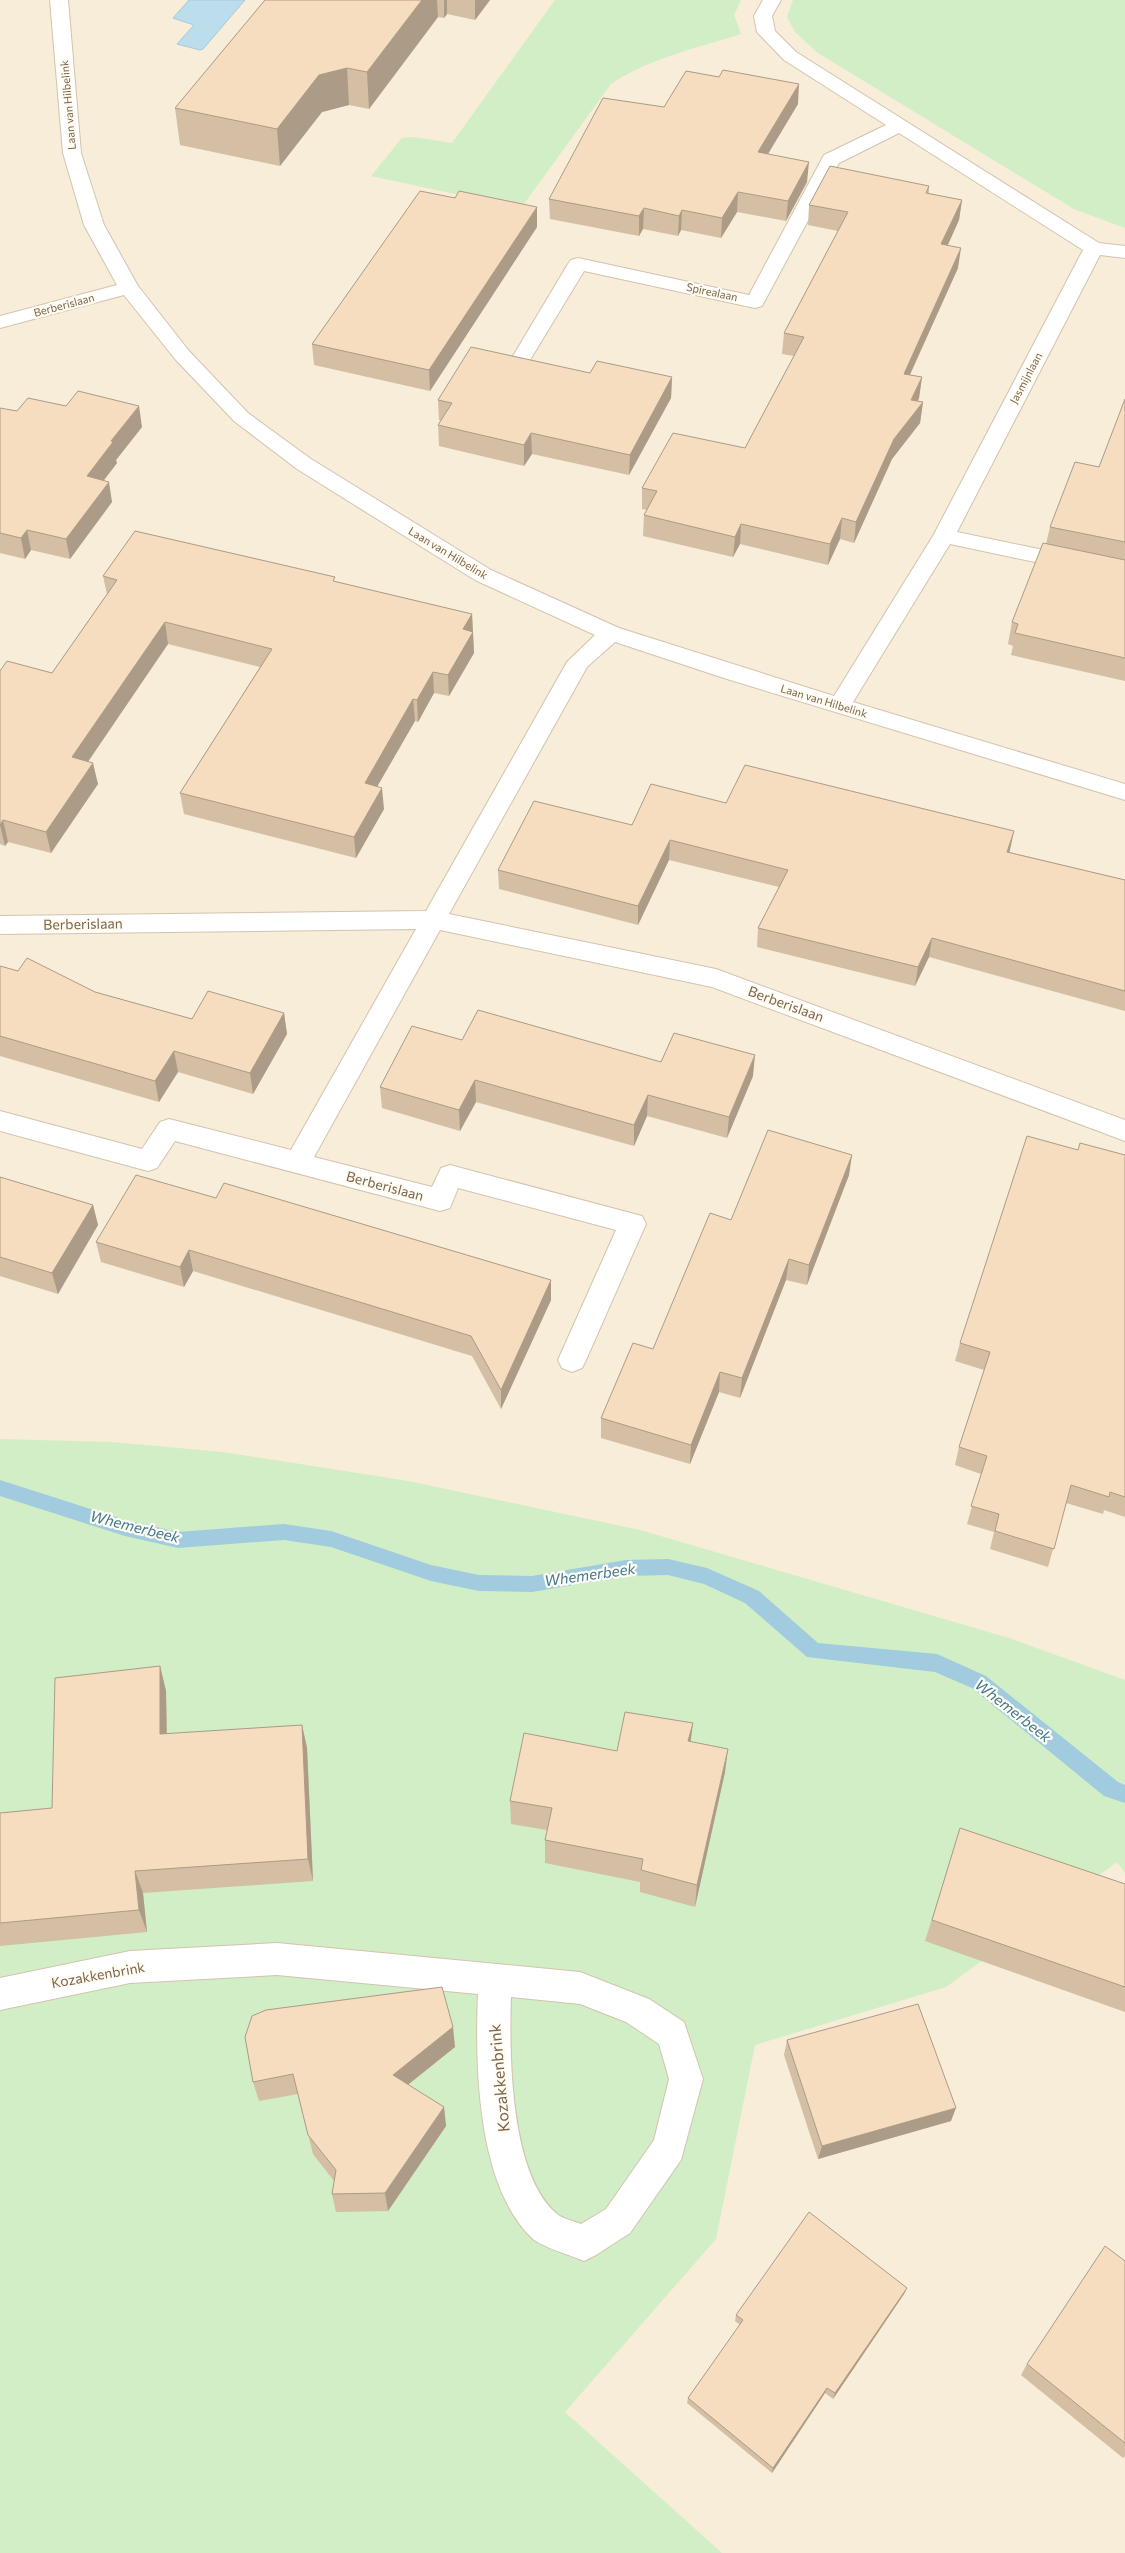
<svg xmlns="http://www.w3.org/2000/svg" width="1125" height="2553" viewBox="0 0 1125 2553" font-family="Commissioner,sans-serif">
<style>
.residential{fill:#f7edd8}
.green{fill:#d1eec6}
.water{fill:#bcddeb;stroke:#a1cbde}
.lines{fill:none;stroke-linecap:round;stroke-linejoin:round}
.stream{fill:#a1cbde;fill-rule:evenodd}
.street-casing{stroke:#d3c3ae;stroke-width:2}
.street{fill:#fff;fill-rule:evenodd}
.wall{fill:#d4bea4}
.shaded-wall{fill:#ac9b86}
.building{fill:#f6ddbf;stroke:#ac9b86}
.labels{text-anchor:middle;stroke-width:4.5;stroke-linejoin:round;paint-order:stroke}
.far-street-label{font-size:11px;fill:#7d644a;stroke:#fffcf3}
.street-label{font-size:14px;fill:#7d644a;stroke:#fffcf3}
.water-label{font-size:15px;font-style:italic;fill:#417992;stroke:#fffcf3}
.near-street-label{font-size:16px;fill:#7d644a;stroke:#fffcf3}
</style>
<rect width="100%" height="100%" fill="#fef9eb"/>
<path class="residential" d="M 0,0 L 1125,0 L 1125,2553 L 0,2553 Z"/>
<path class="green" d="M 555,0 L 741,0 L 734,15 L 741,34 C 698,48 649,58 611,84 L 521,208 L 371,176 L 402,138 L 413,137 L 452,143 Z
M 793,0 L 1125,0 L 1125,228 L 1074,209 L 818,53 L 795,32 L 787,17 Z
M 0,1439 L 111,1442 L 223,1452 L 408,1481 L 640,1530 L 1009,1638 L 1125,1680 L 1125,1873 L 1117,1862 L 946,1987 L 755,2045 L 716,2239 L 565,2412 L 722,2553 L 0,2553 Z"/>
<path class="water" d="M 189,0 L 245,0 L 203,49 L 200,50 L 177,44 L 194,25 L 173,18 Z"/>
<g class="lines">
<path class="stream" d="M 0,1480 L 125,1520 L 178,1532 L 284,1524 L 331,1531 L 431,1565 L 479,1575 L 532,1576 L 626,1560 L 668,1559 L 707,1568 L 759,1591 L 818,1643 L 937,1654 L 986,1676 L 1118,1782 L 1125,1785 L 1125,1803 L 1104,1796 L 972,1688 L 935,1672 L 807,1657 L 745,1603 L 704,1584 L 668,1575 L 626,1576 L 532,1592 L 479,1591 L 431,1581 L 331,1547 L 284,1540 L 178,1548 L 125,1536 L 0,1496 Z"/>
<g class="street-casing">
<path id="street" d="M 50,0 L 68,0 L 81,153 L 104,225 L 138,286 L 189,351 L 248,413 L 311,459 L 491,570 L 619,628 L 834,696 L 933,536 L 1083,250 L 899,133 L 839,163 L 762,306 L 755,308 L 584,271 L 527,365 L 513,365 L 510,361 L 568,264 L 571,260 L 578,258 L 749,295 L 824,155 L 886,125 L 784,60 L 757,32 L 754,16 L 763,0 L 781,0 L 772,16 L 775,31 L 796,52 L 1099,243 L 1125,246 L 1125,258 L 1100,255 L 957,532 L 1125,567 L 1125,581 L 950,544 L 853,702 L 1125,784 L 1125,800 L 727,679 L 615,642 L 587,667 L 449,914 L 716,969 L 1125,1120 L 1125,1141 L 712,987 L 440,930 L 314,1157 L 432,1187 L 441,1168 L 450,1165 L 642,1216 L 646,1224 L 586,1360 L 582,1368 L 572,1372 L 562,1368 L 558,1360 L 616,1230 L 458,1188 L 450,1208 L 440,1211 L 175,1141 L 157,1168 L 148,1171 L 0,1131 L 0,1111 L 142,1149 L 160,1122 L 169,1119 L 291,1150 L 416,929 L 0,934 L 0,916 L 426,911 L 567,662 L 595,635 L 475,580 L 297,469 L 234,421 L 175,359 L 124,295 L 0,328 L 0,316 L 117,285 L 84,225 L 63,153 Z
M 277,1943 L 580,1972 L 649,1999 L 684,2022 L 703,2079 L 681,2160 L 630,2233 L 596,2255 L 584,2261 C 571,2255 541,2247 532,2238 C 477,2186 475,2065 478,1994 L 277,1975 L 130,1983 L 0,2010 L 0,1978 L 130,1951 ZM 511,1997 L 580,2004 L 626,2022 L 659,2044 L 669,2079 L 654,2140 L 606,2209 L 581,2224 C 574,2221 563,2219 557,2214 C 510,2175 509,2054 511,1997 Z"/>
</g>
<use href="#street" class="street"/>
</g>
<path class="wall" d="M 265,0 L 490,0 L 475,20 L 447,14 L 444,18 L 438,17 L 369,109 L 349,105 L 322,112 L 280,166 L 180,145 L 175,108 Z
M 798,104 L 768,154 L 807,182 L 786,221 L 737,212 L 721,238 L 681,230 L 678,236 L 643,229 L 639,236 L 550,219 L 549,199 L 664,107 Z
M 929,186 L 929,194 L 962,200 L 959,220 L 948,245 L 958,268 L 910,375 L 922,377 L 919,398 L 918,401 L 923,402 L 920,423 L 892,459 L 854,543 L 840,539 L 828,565 L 740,544 L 733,557 L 643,536 L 644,515 L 647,510 L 642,509 L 642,488 L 745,448 L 794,356 L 782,354 L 784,333 L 838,231 L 808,225 L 809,205 Z
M 537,227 L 430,391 L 314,365 L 312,344 Z
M 590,373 L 672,377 L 671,398 L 629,475 L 532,454 L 524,466 L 439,446 L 438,425 L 441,421 L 439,420 L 438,400 Z
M 1125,399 L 1125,681 L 1011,655 L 1013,646 L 1008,644 L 1012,622 L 1046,544 L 1050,527 L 1099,467 Z
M 0,408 L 17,411 L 142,427 L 116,460 L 117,463 L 104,480 L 112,502 L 70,559 L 31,550 L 25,559 L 0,553 Z
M 103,576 L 335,582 L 472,614 L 474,653 L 449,696 L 434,693 L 418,722 L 415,721 L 377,787 L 384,809 L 356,858 L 184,814 L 180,793 L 260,667 L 168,644 L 88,761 L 98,784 L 51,853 L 8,842 L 5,846 L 0,844 L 0,671 L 52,673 L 107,594 Z
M 726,803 L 1010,850 L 1009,852 L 1125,880 L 1125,1011 L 929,957 L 915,986 L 757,947 L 758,928 L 779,887 L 669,860 L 638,925 L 499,889 L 498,870 L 632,825 Z
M 0,966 L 192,1019 L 284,1013 L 287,1034 L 253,1094 L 178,1072 L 159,1102 L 0,1056 Z
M 462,1040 L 661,1062 L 753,1076 L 727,1138 L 647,1116 L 634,1146 L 476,1102 L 460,1131 L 382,1108 L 380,1087 Z
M 1078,1150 L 1125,1155 L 1125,1517 L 1104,1510 L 1103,1514 L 1066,1503 L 1048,1567 L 990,1549 L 994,1532 L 967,1524 L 981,1474 L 955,1465 L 959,1447 L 984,1370 L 955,1361 L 960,1343 Z
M 849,1175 L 807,1285 L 786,1280 L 740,1398 L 719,1392 L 690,1464 L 601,1438 L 601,1418 L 653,1349 L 731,1220 Z
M 0,1177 L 93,1205 L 98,1225 L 58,1294 L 0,1276 Z
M 216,1198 L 551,1280 L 551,1300 L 501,1409 L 472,1356 L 193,1271 L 184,1287 L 101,1262 L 96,1242 Z
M 160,1666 L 166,1691 L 167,1734 L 302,1725 L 307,1748 L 313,1881 L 143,1893 L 147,1932 L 0,1946 L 0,1813 L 52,1808 Z
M 691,1741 L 725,1772 L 695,1907 L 640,1892 L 640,1882 L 545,1863 L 545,1840 L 547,1830 L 511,1824 L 510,1801 L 617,1751 Z
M 960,1828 L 1125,1884 L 1125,2012 L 925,1941 Z
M 245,2037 L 455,2047 L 408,2085 L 444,2107 L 446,2126 L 388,2211 L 336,2212 L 332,2194 L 334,2181 L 313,2154 L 298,2094 L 259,2101 L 253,2082 Z
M 787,2040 L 951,2121 L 818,2159 L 784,2055 Z
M 1125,2261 L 1125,2456 L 1123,2458 L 1021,2375 L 1027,2364 Z
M 907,2288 L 904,2294 L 833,2399 L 825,2393 L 772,2473 L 687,2403 L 688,2398 L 740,2325 L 735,2321 L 736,2315 Z"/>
<path class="shaded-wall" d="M 422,0 L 437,0 L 438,17 L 369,109 L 367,72 Z
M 444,0 L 447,0 L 447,14 L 444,18 Z
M 475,0 L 490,0 L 475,20 Z
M 347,68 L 349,105 L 322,112 L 280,166 L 277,129 L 319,75 Z
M 799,84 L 798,104 L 757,172 L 758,152 Z
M 809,162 L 807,182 L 786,221 L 788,201 Z
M 738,192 L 737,212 L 721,238 L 722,218 Z
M 962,200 L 959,220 L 939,264 L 941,244 Z
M 537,207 L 537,227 L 430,391 L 429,370 Z
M 644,208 L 643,229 L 639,236 L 639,216 Z
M 682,210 L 681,230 L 678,236 L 679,216 Z
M 961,248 L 958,268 L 901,394 L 904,374 Z
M 672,377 L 671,398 L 629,475 L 630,455 Z
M 922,377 L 919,398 L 909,420 L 923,402 L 920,423 L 892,459 L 854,543 L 856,522 Z
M 139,406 L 142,427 L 116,460 L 117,463 L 91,497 L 87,476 L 111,441 Z
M 531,433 L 532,454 L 524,466 L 524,445 Z
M 109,482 L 112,502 L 70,559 L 66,539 Z
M 842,518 L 840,539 L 828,565 L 830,544 Z
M 741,524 L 740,544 L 733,557 L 735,537 Z
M 27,530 L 31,550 L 25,559 L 21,538 Z
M 472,614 L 474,653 L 449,696 L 448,675 L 463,629 Z
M 165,622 L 168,644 L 77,778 L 72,757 Z
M 433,672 L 434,693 L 418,722 L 417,700 Z
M 413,699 L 415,721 L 367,804 L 365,783 Z
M 93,763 L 98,784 L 51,853 L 46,832 Z
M 382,788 L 384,809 L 356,858 L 354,837 Z
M 3,820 L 8,842 L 5,846 L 0,825 Z
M 1014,831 L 1010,850 L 1003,871 L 1007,852 Z
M 670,840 L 669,860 L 638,925 L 638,906 Z
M 932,938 L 929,957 L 915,986 L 918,967 Z
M 284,1013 L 287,1034 L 253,1094 L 250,1073 Z
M 174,1051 L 178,1072 L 159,1102 L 155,1081 Z
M 755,1055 L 753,1076 L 727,1138 L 729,1117 Z
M 475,1080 L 476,1102 L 460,1131 L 459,1110 Z
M 648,1095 L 647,1116 L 634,1146 L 634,1125 Z
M 852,1155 L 849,1175 L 807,1285 L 809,1265 Z
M 93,1205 L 98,1225 L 58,1294 L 52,1273 Z
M 189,1250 L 193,1271 L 184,1287 L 180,1267 Z
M 789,1259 L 786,1280 L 740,1398 L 742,1378 Z
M 551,1280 L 551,1300 L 501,1409 L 501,1390 Z
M 720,1372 L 719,1392 L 690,1464 L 691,1445 Z
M 160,1666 L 166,1691 L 167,1758 L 160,1734 Z
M 693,1723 L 690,1747 L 688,1741 Z
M 302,1725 L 307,1748 L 313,1881 L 308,1859 Z
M 728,1749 L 725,1772 L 695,1907 L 697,1885 Z
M 135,1871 L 143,1893 L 147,1932 L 139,1910 Z
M 453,2027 L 455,2047 L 396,2094 L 393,2075 Z
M 444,2107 L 446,2126 L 388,2211 L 385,2193 Z
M 956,2108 L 951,2121 L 818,2159 L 822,2146 Z
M 907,2288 L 904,2294 L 833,2399 L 835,2393 Z
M 827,2388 L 825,2393 L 772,2473 L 773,2468 Z"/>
<path class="building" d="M 265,0 L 422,0 L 367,72 L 347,68 L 319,75 L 277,129 L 175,108 Z
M 723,70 L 799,84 L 758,152 L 809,162 L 788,201 L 738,192 L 722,218 L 682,210 L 679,216 L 644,208 L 639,216 L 549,199 L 603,98 L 664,107 L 686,71 L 719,77 Z
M 830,166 L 929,186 L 926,193 L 962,200 L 941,244 L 961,248 L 904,374 L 922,377 L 911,400 L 923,402 L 894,439 L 856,522 L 842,518 L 830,544 L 741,524 L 735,537 L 644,515 L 657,491 L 642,488 L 673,433 L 745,448 L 804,337 L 784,333 L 848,212 L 809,205 Z
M 420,191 L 455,198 L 459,191 L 537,207 L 429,370 L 312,344 Z
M 471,347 L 590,373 L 597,361 L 672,377 L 630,455 L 531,433 L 524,445 L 438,425 L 452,403 L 438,400 Z
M 78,391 L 139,406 L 111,441 L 113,442 L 87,476 L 109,482 L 66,539 L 27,530 L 21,538 L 0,533 L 0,408 L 17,411 L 28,398 L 66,406 Z
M 1125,399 L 1125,542 L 1050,527 L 1075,462 L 1099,467 Z
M 135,531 L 335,577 L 333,581 L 472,614 L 463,629 L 473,632 L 448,675 L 433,672 L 417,700 L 413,699 L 365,783 L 382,788 L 354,837 L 180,793 L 272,649 L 165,622 L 72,757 L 93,763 L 46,832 L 3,820 L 0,825 L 0,671 L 7,661 L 52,673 L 117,580 L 103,576 Z
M 1043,543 L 1125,560 L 1125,658 L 1015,633 L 1018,624 L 1012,622 Z
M 745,765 L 1014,831 L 1007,852 L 1125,880 L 1125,991 L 932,938 L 918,967 L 758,928 L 788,870 L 670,840 L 638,906 L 498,870 L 534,801 L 632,825 L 651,784 L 726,803 Z
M 27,958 L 95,992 L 192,1019 L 208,991 L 284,1013 L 250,1073 L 174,1051 L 155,1081 L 0,1036 L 0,966 L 18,971 Z
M 478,1010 L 661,1062 L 674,1033 L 755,1055 L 729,1117 L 648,1095 L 634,1125 L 475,1080 L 459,1110 L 380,1087 L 412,1026 L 462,1040 Z
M 768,1130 L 852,1155 L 809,1265 L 789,1259 L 742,1378 L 720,1372 L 691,1445 L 601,1418 L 633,1343 L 653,1349 L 710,1213 L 731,1220 Z
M 1027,1136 L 1078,1150 L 1080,1143 L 1125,1155 L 1125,1497 L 1110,1492 L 1109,1497 L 1071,1485 L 1054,1549 L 995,1531 L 999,1514 L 971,1506 L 987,1456 L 959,1447 L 990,1352 L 960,1343 Z
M 136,1175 L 216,1198 L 224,1183 L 551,1280 L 501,1390 L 471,1336 L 189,1250 L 180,1267 L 96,1242 Z
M 0,1177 L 93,1205 L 52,1273 L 0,1257 Z
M 160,1666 L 160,1734 L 302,1725 L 308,1859 L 135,1871 L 139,1910 L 0,1923 L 0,1813 L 52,1808 L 55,1678 Z
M 625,1712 L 693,1723 L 688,1741 L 728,1749 L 697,1885 L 641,1870 L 643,1859 L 545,1840 L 552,1808 L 510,1801 L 524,1733 L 617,1751 Z
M 960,1828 L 1125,1884 L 1125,1987 L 932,1920 Z
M 442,1987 L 453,2027 L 393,2075 L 444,2107 L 385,2193 L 332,2194 L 336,2170 L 308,2135 L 293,2074 L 253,2082 L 245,2037 L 252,2016 L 266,2010 Z
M 918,2004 L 956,2108 L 822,2146 L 787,2040 Z
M 809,2212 L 907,2288 L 835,2393 L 827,2388 L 773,2468 L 688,2398 L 743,2320 L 736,2315 Z
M 1105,2246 L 1125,2261 L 1125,2443 L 1027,2364 Z"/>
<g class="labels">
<g class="far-street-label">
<text transform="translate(68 105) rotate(-95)" y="4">Laan van Hilbelink</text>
<text transform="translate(712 292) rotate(12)" y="4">Spirealaan</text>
<text transform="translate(64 305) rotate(-15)" y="4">Berberislaan</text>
<text transform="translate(1026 378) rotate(-62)" y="4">Jasmijnlaan</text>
<text transform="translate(448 553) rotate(31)" y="4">Laan van Hilbelink</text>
<text transform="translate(824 701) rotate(17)" y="4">Laan van Hilbelink</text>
</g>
<g class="street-label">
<text transform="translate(83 924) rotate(-1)" y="5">Berberislaan</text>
<text transform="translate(786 1004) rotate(20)" y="5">Berberislaan</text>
<text transform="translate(385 1186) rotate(15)" y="5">Berberislaan</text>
<text transform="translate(98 1975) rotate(-10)" y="5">Kozakkenbrink</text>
</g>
<g class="water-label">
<text transform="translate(135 1527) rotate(14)" y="5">Whemerbeek</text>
<text transform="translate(590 1575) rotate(-8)" y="5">Whemerbeek</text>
<text transform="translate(1013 1711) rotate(38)" y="5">Whemerbeek</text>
</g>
<g class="near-street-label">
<text transform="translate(499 2078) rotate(-95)" y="6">Kozakkenbrink</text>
</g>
</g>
</svg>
